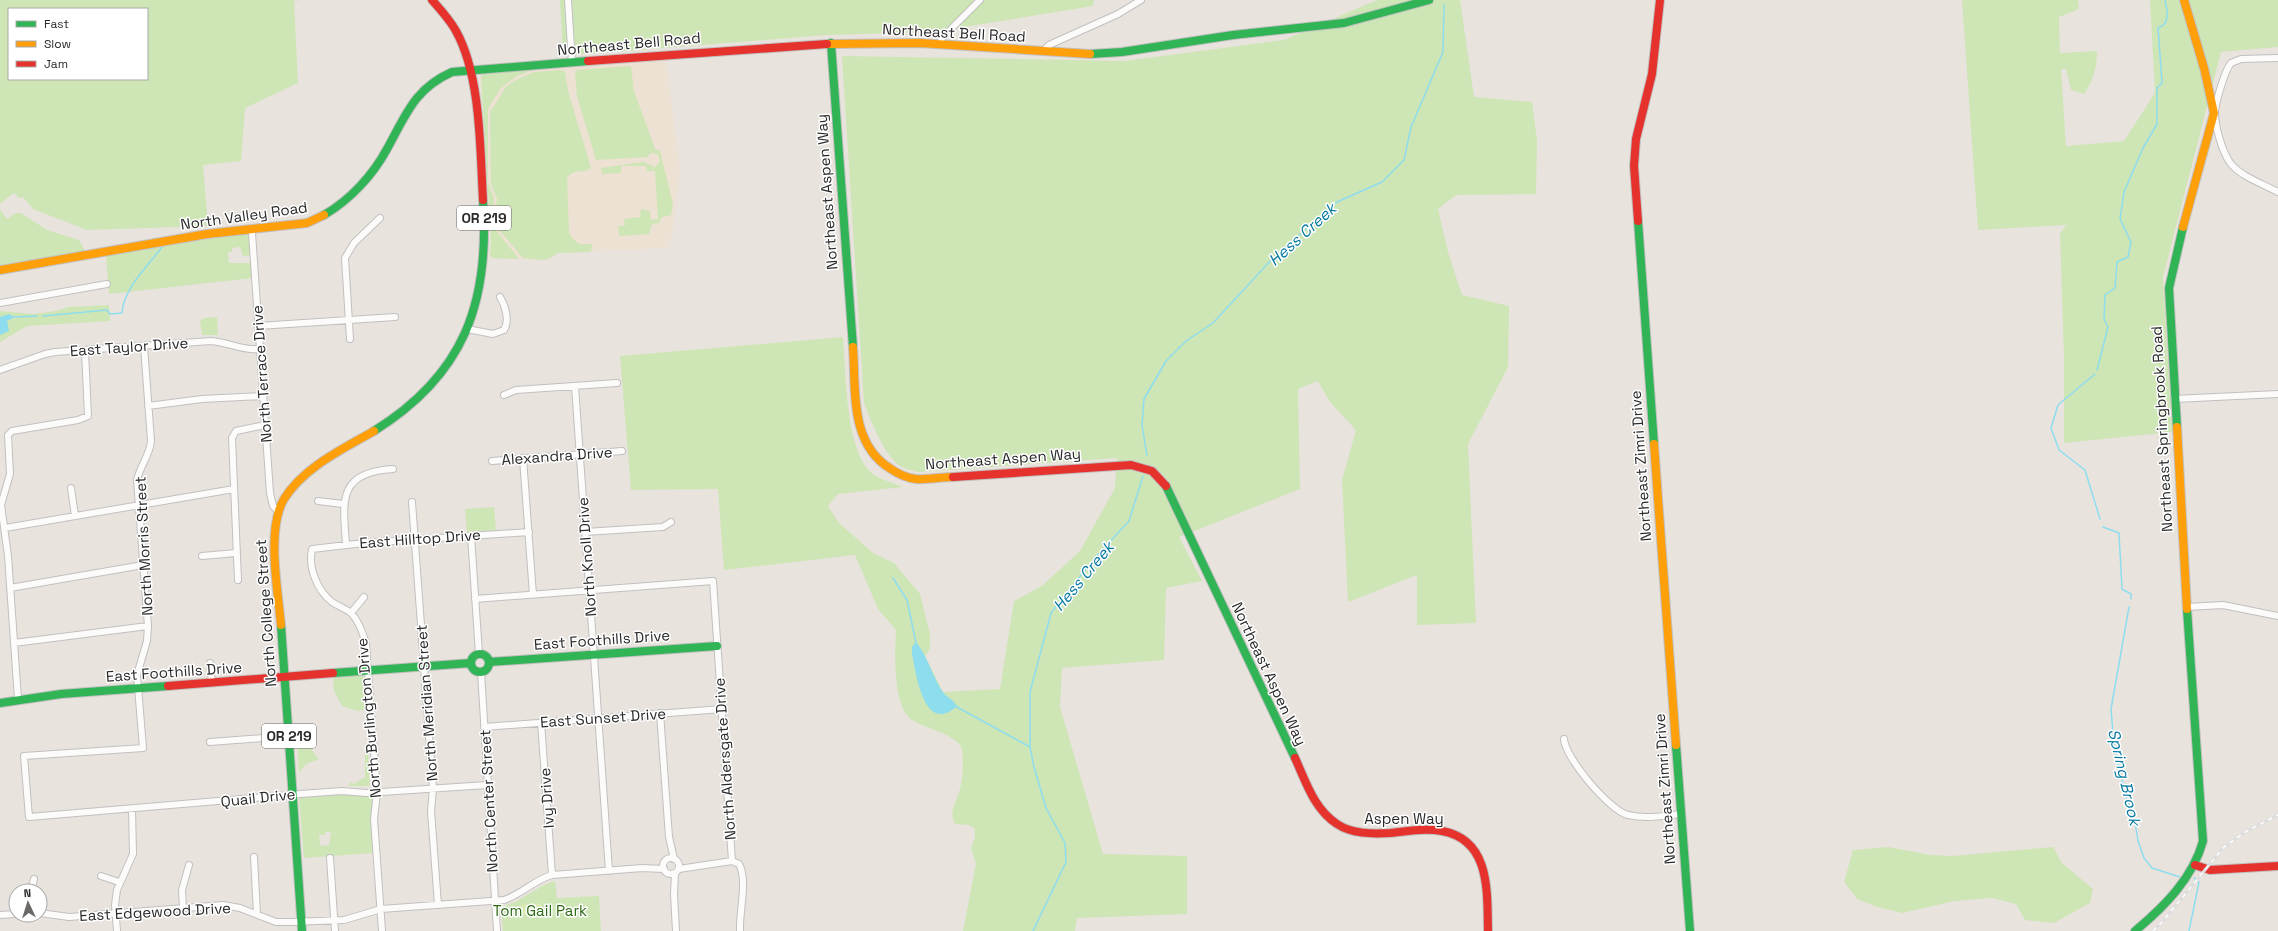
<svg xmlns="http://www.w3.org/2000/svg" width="2278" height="931" viewBox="0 0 2278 931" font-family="'Space Grotesk',sans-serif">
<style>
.education{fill:#ece1d2}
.green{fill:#cee5b5;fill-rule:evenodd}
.pitch{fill:#daeab2}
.water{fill:#8eddee}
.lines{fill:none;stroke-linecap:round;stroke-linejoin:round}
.stream{stroke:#8eddee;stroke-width:1.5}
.street-casing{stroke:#c1c0c0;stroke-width:8}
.fast-casing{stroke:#c1c0c0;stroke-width:10}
.slow-casing{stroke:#c1c0c0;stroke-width:10}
.jam-casing{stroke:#c1c0c0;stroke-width:10}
.street{stroke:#fcfbfa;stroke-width:6}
.fast{stroke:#30b455;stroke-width:8}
.slow{stroke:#ff9f0a;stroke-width:8}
.jam{stroke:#e5322d;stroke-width:8}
.rail-casing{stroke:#ddddde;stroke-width:3}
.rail{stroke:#fff;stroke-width:1.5;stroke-dasharray:4.5;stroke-linecap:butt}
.labels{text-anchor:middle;stroke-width:3;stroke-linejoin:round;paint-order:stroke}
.shield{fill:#fff;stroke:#696969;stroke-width:1}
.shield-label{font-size:14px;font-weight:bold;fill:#292929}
.street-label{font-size:15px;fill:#292929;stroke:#fff}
.park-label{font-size:15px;fill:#2e6a16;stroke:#fff}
.water-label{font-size:16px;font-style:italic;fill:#0679a1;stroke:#fff}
</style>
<rect width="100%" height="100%" fill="#e9e3de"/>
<path class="education" d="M 666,58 L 680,171 L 672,235 L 668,248 L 558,253 L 548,260 L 543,260 L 489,258 L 490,241 L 480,76 L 486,72 Z"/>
<path class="green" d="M 0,0 L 301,0 L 294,1 L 298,83 L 245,108 L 241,161 L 203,165 L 208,226 L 87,230 L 33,209 L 23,197 L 19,198 L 14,193 L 0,204 ZM 9,9 L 147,9 L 147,79 L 9,79 Z
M 560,0 L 1094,0 L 1093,6 L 934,32 L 827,35 L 563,56 Z
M 1377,0 L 1460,0 L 1474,97 L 1532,102 L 1537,141 L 1536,194 L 1456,195 L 1438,209 L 1448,252 L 1462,295 L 1509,306 L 1508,367 L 1468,444 L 1476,623 L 1417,625 L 1417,575 L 1348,602 L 1342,480 L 1356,430 L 1330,402 L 1318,381 L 1298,389 L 1300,489 L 1179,537 L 1202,581 L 1166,588 L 1164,660 L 1062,668 L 1060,707 L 1103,854 L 1187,856 L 1187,914 L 1077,918 L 1075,931 L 963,931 L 976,864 L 971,848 L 975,837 L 975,829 L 969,825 L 955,824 C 948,813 957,800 960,789 C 963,776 964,759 961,746 C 948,731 928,730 912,720 C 892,707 895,651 896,630 L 878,609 L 855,555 L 724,570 L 718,489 L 631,490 L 620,356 L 843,337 C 846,372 845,454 874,475 C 882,480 894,483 903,487 L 838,494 L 828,506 L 839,523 L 873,553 L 894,563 L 920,594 L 930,634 L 930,649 L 925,656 L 943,692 L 1000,689 L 1014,601 L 1043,585 L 1080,551 L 1115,488 L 1117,458 L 918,472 C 912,470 905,469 900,466 C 885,457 870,419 864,403 L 842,56 L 1124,61 L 1284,40 Z
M 1962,0 L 2078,0 L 2079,9 L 2059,17 L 2060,53 L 2097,51 C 2097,68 2093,81 2084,94 L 2071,90 L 2066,69 L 2061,69 L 2066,146 L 2124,141 L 2155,93 L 2150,0 L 2278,0 L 2278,47 L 2221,52 L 2163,277 L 2172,432 L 2064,443 L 2064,358 L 2060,234 L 2066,225 L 1978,230 Z
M 631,66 L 634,91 L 655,149 L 660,151 L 673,204 L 671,215 L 662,217 L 659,223 L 652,224 L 649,234 L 621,236 L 619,235 L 618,226 L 625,226 L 624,219 L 640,217 L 641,209 L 650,211 L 651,220 L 658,219 L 655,171 L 647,171 L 646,166 L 621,166 L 621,173 L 602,174 L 601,168 L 643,162 L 653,166 L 653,169 L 660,161 L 658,154 L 651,153 L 647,157 L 596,160 L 577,96 L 575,72 L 577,70 Z
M 562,67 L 533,70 L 517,76 L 500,89 L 488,109 L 488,181 L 494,199 L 492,225 L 519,259 L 492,258 L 490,256 L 491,241 L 481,76 L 486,72 Z
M 560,70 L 565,72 L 568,91 L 591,168 C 585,174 573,168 567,178 L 569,233 L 572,238 L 579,244 L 592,244 L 591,252 L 558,253 L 548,259 L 543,260 L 523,258 L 494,224 L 497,198 L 491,184 L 490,112 L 506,87 L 514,81 L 534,72 Z
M 0,209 L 7,219 L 16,213 L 21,213 L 47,230 L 79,240 L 85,251 L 0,266 Z
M 244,233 L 250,236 L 251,255 L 243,256 L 240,247 L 232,248 L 232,252 L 228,252 L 229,263 L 251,263 L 253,278 L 109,294 L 106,256 Z
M 109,305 L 110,321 L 27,326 L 0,342 L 0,311 L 33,314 L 56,311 L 68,307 Z
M 217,317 L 218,335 L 202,335 L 200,321 L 204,318 Z
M 494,507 L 496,530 L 467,532 L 465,509 Z
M 362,675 L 366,679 L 367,709 L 357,711 L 342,706 L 334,691 L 333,677 Z
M 313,735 L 310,748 L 319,759 L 306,764 L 299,773 L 297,736 Z
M 365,750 L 368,750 L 370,786 L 348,786 L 351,782 L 354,784 L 365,777 Z
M 342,794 L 370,796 L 373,798 L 371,824 L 373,853 L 304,858 L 299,799 L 302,797 ZM 325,832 L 331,832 L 329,845 L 320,846 L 319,835 L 325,835 Z
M 1888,847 L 1931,855 L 1952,856 L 2053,847 L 2062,863 L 2093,889 L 2090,903 L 2054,923 L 2025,920 L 2016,904 L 1992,898 L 1955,901 L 1902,913 L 1877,907 L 1857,899 L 1844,882 L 1853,850 Z
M 555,881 L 557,898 L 599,896 L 601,931 L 503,931 L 501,907 L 517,901 L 544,885 Z"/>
<path class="pitch" d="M 541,903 L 541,914 L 521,915 L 520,905 Z"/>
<path class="water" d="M 9,314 L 15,317 L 7,321 L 9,331 L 0,335 L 0,317 Z
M 916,642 C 928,657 932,675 942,691 C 947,698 953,699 957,706 C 924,736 916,674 912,654 L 912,647 Z"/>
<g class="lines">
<path class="stream" d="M 43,316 L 107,310 L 110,314 L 122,313 C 123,289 148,266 162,247
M 15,317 L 37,316
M 2097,370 L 2108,327 L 2104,319 L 2105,295 L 2115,288 L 2117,262 L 2128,257 L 2131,242 L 2120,219 L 2124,192 L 2143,148 L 2157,124 L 2157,88 L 2162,83 L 2158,28 C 2171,23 2167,11 2165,0
M 2095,374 L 2058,405 L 2051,428 L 2059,450 L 2085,470 L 2100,519
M 1147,456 L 1142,425 L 1144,399 L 1166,361 L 1186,341 L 1213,323 L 1272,259 L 1337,202 L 1382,182 L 1404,160 L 1411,127 L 1443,52 L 1444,5
M 2103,527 L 2119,533 L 2122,589 L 2131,594 L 2131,599
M 893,578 L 907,600 L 916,643
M 2129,607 L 2111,709 L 2114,746 L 2126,797 L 2135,822 L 2138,841 L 2144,858 L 2152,868 L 2180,877
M 955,706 L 1030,747
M 2194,878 L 2196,879
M 1033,931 L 1066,862 L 1065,843 L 1046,808 L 1034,767 L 1030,747 L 1030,692 L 1051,613 L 1094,559 L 1129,521 L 1143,476
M 2189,931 L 2199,882"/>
<g class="street-casing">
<path id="street" d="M 568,0 L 572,63
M 940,44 L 942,38 L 980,0
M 1043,51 L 1049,45 L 1118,14 L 1141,0
M 2278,58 L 2241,59 L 2231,63 C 2225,70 2214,106 2215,115 C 2216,129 2222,152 2231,164 C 2242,177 2263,184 2278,192
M 252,233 L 270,493 L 273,506 L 279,512
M 0,303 L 107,284
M 258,326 L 395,317
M 467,329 L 493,334 L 504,330 C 510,321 505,305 500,297
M 350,339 L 345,258 L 354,243 L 380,218
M 144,346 L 151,441 C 150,455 140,466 137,480 L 148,626 L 147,641 L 137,675 L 143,748 L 24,756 L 29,817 L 300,794 L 342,791 L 366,793 L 487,785
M 0,370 L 45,354 L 55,352 L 211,341 C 228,342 242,351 259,349
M 575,386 L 609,871
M 504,395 L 516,390 L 617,383
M 2174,399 L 2278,394
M 148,406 L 202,399 L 263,396
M 523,458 L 533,595
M 492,461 L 622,451
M 71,488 L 75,516
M 318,501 L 343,504
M 412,502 L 433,789 L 431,811 L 438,905
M 5,528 L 234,489
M 585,532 L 663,527 L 671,522
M 471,536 L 479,654
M 346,544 C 343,502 337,472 393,469
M 202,556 L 236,553
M 238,580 L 232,438 L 236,431 L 265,425
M 10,588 L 143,565
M 475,599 L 713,581 L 732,861
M 2187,607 L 2223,605 L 2278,616
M 351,613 L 364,597
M 14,643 L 148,626
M 210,663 L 212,683
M 481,672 L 497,931
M 18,699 L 8,556 L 1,505 L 10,474 L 8,435 L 12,431 L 78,420 L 88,416 L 85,351
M 660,713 L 669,837 L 674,859
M 541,722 L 552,875
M 484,727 L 722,709
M 1564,739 C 1565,758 1610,811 1628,815 C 1645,819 1664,816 1681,814
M 210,742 L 289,736
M 254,857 L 257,914
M 330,858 L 335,931
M663 866a8 8 0 1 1 16 0a8 8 0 1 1-16 0Z
M 679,869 L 732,861 L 739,864 C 748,880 739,912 740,931
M 675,873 L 674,894 L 676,931
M 101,876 L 119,882
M 31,891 L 34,879
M 183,908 L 182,890 L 189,865
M 40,913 L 69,917 L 223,905 L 240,908 L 276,922 L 292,922 L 344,920 L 381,909 L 504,900 C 522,894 534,880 552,875 L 642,868 L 664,869
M 0,915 L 16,914
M 117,931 L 115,905 L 117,890 L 133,854 L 132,809
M 382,931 L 374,819 L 377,792 L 366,644 C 363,633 359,621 351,613 C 346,609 338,606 332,602 C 317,590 308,568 312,549 L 364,543 L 529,532"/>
</g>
<g class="fast-casing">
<path id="fast" d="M 831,43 L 853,347
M 1090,54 L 1122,52 L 1233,35 L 1344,23 L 1429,0
M 324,215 C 350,200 373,175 387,149 C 406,115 414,89 452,72 L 588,61
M 1638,221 L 1654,444
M 2177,427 L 2169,288 L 2183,227
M 374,431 C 464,375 490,303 483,200
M 1166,486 L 1295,758
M 281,625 L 302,931
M471 663a9 9 0 1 1 18 0a9 9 0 1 1-18 0Z
M 489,662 L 717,646
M 333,673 L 471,663
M 0,703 L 61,694 L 168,686
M 1676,745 L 1690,931
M 2135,931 C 2164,907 2193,878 2203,841 L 2187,609"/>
</g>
<g class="slow-casing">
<path id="slow" d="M 827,44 L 920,43 L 1090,54
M 2183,227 L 2214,113 L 2204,68 L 2184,0
M 0,270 L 207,234 L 307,223 L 324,215
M 853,347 C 856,389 849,444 891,469 C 898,474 908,478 916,479 C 928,480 941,477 953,477
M 2177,427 L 2187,609
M 1654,444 L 1676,745
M 281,625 C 278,591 266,529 284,499 C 304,467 343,449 374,431"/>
</g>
<g class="jam-casing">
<path id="jam" d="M 432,0 C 441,10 450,20 456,31 C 481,76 480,149 483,200
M 588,61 L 827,44
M 1638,221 L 1634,166 L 1636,139 L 1652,74 L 1660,0
M 953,477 L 1131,465 L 1152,471 L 1166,486
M 168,686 L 333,673
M 1295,758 C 1306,782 1314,809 1337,824 C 1352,834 1372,834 1390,833 C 1407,831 1425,828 1442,831 C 1491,840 1487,892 1488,931
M 2195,865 L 2210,870 L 2278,866"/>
</g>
<use href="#street" class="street"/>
<use href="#fast" class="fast"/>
<use href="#slow" class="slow"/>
<use href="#jam" class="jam"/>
<g class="rail-casing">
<path id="rail" d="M 2153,931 L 2163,921 L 2223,848 L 2245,832 L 2278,815"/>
</g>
<use href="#rail" class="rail"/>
</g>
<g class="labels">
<g class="shield">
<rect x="457" y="206" width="54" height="24" rx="3"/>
<rect x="262" y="724" width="54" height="24" rx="3"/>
</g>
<g class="shield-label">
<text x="484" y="223">OR 219</text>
<text x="289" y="741">OR 219</text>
</g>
<g class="street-label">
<text transform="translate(954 33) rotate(3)" y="5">Northeast Bell Road</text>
<text transform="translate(629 44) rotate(-5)" y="5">Northeast Bell Road</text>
<text transform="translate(827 192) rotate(-94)" y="5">Northeast Aspen Way</text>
<text transform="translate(244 216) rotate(-8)" y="5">North Valley Road</text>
<text transform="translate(129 347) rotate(-4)" y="5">East Taylor Drive</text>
<text transform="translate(262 374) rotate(-94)" y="5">North Terrace Drive</text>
<text transform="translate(2162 429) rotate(-93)" y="5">Northeast Springbrook Road</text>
<text transform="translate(557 456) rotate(-4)" y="5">Alexandra Drive</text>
<text transform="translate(1003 459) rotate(-4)" y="5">Northeast Aspen Way</text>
<text transform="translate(1641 466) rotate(-94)" y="5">Northeast Zimri Drive</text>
<text transform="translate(420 539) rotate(-4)" y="5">East Hilltop Drive</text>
<text transform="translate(144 546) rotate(-93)" y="5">North Morris Street</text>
<text transform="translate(587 557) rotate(-94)" y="5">North Knoll Drive</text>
<text transform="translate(266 613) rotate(-94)" y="5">North College Street</text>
<text transform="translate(602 640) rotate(-4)" y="5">East Foothills Drive</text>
<text transform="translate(174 672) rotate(-4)" y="5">East Foothills Drive</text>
<text transform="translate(1269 674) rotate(65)" y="5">Northeast Aspen Way</text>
<text transform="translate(427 703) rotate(-94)" y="5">North Meridian Street</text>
<text transform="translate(369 718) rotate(-95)" y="5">North Burlington Drive</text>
<text transform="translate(603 718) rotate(-4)" y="5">East Sunset Drive</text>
<text transform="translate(725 759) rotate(-94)" y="5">North Aldersgate Drive</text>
<text transform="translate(1665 789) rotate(-94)" y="5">Northeast Zimri Drive</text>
<text transform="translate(258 798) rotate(-6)" y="5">Quail Drive</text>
<text transform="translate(547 798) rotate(-94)" y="5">Ivy Drive</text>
<text transform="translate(489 801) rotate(-93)" y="5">North Center Street</text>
<text x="1404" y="824">Aspen Way</text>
<text transform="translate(155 912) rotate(-3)" y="5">East Edgewood Drive</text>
</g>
<g class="park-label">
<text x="540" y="916">Tom Gail Park</text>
</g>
<g class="water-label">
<text transform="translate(1302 234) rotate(-42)" y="6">Hess Creek</text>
<text transform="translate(1083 576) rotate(-50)" y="6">Hess Creek</text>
<text transform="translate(2125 777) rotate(77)" y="6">Spring Brook</text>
</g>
</g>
<rect x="8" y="8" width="140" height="72" fill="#ffffff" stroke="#a9a9a9"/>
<rect x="16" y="21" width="20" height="6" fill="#30b455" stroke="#a9a9a9"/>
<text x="44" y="28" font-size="12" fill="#292929">Fast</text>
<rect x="16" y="41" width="20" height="6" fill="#ff9f0a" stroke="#a9a9a9"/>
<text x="44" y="48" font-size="12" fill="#292929">Slow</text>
<rect x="16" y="61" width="20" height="6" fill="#e5322d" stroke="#a9a9a9"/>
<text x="44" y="68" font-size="12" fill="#292929">Jam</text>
<g transform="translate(28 903) rotate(356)"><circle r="19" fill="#ffffff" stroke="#a9a9a9"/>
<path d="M0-3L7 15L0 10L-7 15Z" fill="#6c6a68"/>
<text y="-6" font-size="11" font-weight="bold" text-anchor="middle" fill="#292929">N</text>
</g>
</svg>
